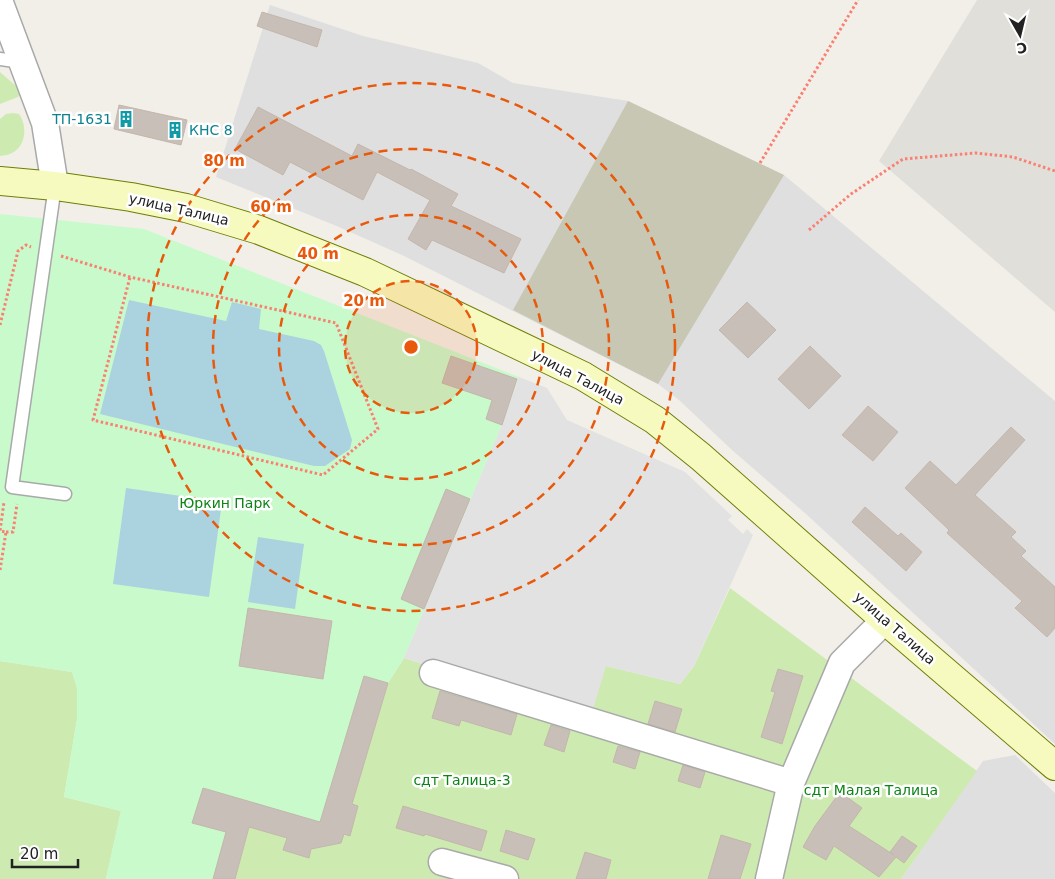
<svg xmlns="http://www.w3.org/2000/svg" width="1055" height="879" viewBox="0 0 1055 879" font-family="'DejaVu Sans',sans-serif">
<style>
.residential{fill:#e0dfdf}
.airport{fill:#e1dfda}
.construction{fill:#c7c7b4}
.grass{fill:#cdebb0}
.park{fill:#c8facc}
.parking{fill:#e2e2e2}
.water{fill:#aad3df}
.building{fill:#c7bfb8;stroke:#c4b6ab}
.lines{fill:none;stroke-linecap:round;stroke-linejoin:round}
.lane-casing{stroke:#a9a9a9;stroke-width:15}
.street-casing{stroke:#a9a9a9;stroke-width:29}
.secondary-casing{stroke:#707d05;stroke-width:30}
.path{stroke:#fa8072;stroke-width:3;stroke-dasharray:2.5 2.5;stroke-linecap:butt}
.lane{stroke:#fff;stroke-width:12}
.street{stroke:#fff;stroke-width:26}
.secondary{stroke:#f7fabf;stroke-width:28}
.ring{fill:none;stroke:#e8590c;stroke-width:2.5;stroke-dasharray:9 6}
.labels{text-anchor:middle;stroke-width:5;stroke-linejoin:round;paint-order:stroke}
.culture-label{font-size:14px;fill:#0d838f;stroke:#fff;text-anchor:end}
.street-label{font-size:14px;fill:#222;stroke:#fff}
.park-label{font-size:14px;fill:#0c8416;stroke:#fff}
.centre{fill:#e8590c;stroke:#fff;stroke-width:2.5}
.ring-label{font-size:15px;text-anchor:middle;font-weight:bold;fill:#e8590c;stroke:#fff;stroke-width:5;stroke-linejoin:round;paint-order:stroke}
</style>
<rect width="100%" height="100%" fill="#f2efe9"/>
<path class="residential" d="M 270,5 L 363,36 L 478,63 L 513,83 L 628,101 L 784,175 L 1055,401 L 1055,744 L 806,514 L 732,450 L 679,400 L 658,384 L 402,255 L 339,227 L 216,177 Z
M 1015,755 L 1055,793 L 1055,879 L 901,879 L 983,761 Z"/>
<path class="airport" d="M 977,0 L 1055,0 L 1055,312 L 879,161 Z"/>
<path class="construction" d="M 628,101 L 784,175 L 658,384 L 513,310 Z"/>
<path class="grass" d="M 0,72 L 16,86 L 20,94 L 18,97 L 0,104 Z
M 13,113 L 19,114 C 27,125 27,145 12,153 C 9,155 4,155 0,156 L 0,119 L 6,114 Z
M 730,588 L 977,771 L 901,879 L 235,879 L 249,827 L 287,838 L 309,857 L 312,846 L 344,834 L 358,806 L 352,804 L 388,683 L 404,658 L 429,666 L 606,666 L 680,684 L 694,666 Z
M 0,661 L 72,672 L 78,689 L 77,719 L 64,797 L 121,811 L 106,879 L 0,879 Z"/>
<path class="park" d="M 0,214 L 144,229 L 519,377 L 502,425 L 404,658 L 388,683 L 352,804 L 358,806 L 350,836 L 344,834 L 341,843 L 318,848 L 312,846 L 309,858 L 283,850 L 286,838 L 249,827 L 235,879 L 106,879 L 121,811 L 64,797 L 77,719 L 77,689 L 72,672 L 0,661 Z"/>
<path class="parking" d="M 519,377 L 547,388 L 567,420 L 685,472 L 732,516 L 728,520 L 743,534 L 747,529 L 753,535 L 694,666 L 680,684 L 606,666 L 591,716 L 404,658 L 502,425 Z"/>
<path class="water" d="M 129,300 L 226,321 L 232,302 L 261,309 L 259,329 L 314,341 L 321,345 L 324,351 L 352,440 L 350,449 L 325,466 L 314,466 L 100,414 Z
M 126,488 L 222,502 L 209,597 L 113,584 Z
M 258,537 L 304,544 L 295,609 L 248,602 Z"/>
<path class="building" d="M 262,12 L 322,30 L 317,47 L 257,26 Z
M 119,105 L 187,120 L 181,145 L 114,129 Z
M 258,107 L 352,156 L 358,144 L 410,170 L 411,169 L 458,194 L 451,206 L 521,239 L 504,273 L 432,240 L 426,250 L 408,239 L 430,200 L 377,172 L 363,200 L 290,162 L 283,175 L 235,149 Z
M 747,302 L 776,330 L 748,358 L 719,330 Z
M 810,346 L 841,376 L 809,409 L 778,379 Z
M 451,356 L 517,379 L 502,425 L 486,419 L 492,400 L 442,383 Z
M 868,406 L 898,432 L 873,461 L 842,435 Z
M 1011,427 L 1025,440 L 975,495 L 1016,532 L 1011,537 L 1026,551 L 1021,556 L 1055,587 L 1055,628 L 1047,637 L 1015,608 L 1022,601 L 947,533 L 949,530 L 905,488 L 930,461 L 956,485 Z
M 446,489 L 470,499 L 424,609 L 401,599 Z
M 865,507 L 898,536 L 901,533 L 922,552 L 906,571 L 852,522 Z
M 248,608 L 332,621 L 323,679 L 239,666 Z
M 778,669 L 803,676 L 782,744 L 761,737 L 775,692 L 771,691 Z
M 364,676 L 388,683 L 352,804 L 358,806 L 350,836 L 344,834 L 341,843 L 311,849 L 309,858 L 283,850 L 287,838 L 249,827 L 235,879 L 213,879 L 226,832 L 192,823 L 203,788 L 320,822 Z
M 440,691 L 517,714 L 511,735 L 461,720 L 459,726 L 432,718 Z
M 655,701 L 682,709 L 675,732 L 648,724 Z
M 551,725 L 570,731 L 564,752 L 544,745 Z
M 618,746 L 640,752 L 635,769 L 613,762 Z
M 683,765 L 705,772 L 700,788 L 678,781 Z
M 840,792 L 862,808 L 849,826 L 894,855 L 890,852 L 902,836 L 917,846 L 904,863 L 896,857 L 879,877 L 834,846 L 826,860 L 803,847 L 815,826 Z
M 403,806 L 487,831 L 481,851 L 425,834 L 424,836 L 396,828 Z
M 506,830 L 535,839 L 528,860 L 500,851 Z
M 721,835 L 751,844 L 740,879 L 708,879 Z
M 585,852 L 611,860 L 606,879 L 576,879 Z"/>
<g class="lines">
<g class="lane-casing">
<path id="lane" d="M 0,59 L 21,62
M 55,186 L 12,487 L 65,494"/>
</g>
<g class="street-casing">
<path id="street" d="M 0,3 L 45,123 L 55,186
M 433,673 L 791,783
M 442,862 L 505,879
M 769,879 L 791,783 L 842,663 L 885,620"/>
</g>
<g class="secondary-casing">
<path id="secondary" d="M 0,181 L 55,186 L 131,197 L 186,208 L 259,230 L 365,272 L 583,376 L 655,420 L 701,457 L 885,620 L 1055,766"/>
</g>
<path class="path" d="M 760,163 L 858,0
M 809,230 L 851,194 L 903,159 L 976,153 L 1013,157 L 1055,171
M 61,256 L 130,277 L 336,323 L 378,429 L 323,475 L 93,420 L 130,277
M 0,325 L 18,251 L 26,245 L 31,247
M 6,532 L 13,532 L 17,504
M 0,570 L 6,532 L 0,531 L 4,502"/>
<use href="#lane" class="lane"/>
<use href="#street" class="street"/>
<use href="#secondary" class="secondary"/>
</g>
<circle cx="411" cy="347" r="66" fill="#e8590c" fill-opacity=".12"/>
<g class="ring">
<circle cx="411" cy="347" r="66"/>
<circle cx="411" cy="347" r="132"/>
<circle cx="411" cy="347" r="198"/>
<circle cx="411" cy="347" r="264"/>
</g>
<defs>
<g id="building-bare" transform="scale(1.35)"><path d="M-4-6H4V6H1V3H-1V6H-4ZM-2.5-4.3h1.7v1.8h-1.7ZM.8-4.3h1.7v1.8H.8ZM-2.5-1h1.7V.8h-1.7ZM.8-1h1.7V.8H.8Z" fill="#0f9aa8" stroke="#fff" stroke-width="2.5" paint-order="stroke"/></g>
</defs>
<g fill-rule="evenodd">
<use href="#building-bare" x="126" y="119"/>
<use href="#building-bare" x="175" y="130"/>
</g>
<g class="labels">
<g class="culture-label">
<text x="112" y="124">ТП-1631</text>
<text x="189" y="135" text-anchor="start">КНС 8</text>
</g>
<g class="street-label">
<text transform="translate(179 209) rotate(13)" y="5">улица Талица</text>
<text transform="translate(578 377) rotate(28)" y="5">улица Талица</text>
<text transform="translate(895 628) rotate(41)" y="5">улица Талица</text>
</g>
<g class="park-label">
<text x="225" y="508">Юркин Парк</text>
<text x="462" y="785">сдт Талица-3</text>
<text x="871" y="795">сдт Малая Талица</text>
</g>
</g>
<circle cx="411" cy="347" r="8" class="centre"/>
<g class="ring-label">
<text x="224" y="166">80 m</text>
<text x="271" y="212">60 m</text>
<text x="318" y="259">40 m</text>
<text x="364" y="306">20 m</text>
</g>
<g transform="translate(1020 35) rotate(172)" stroke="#ffffff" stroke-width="4" paint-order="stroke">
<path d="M0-4L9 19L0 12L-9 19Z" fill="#222222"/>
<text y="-8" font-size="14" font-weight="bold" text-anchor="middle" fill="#222222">С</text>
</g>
<path d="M12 859v8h66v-8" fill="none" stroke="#222222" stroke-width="2.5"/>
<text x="20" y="859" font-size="15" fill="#222222" stroke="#ffffff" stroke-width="4" paint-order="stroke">20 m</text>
</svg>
